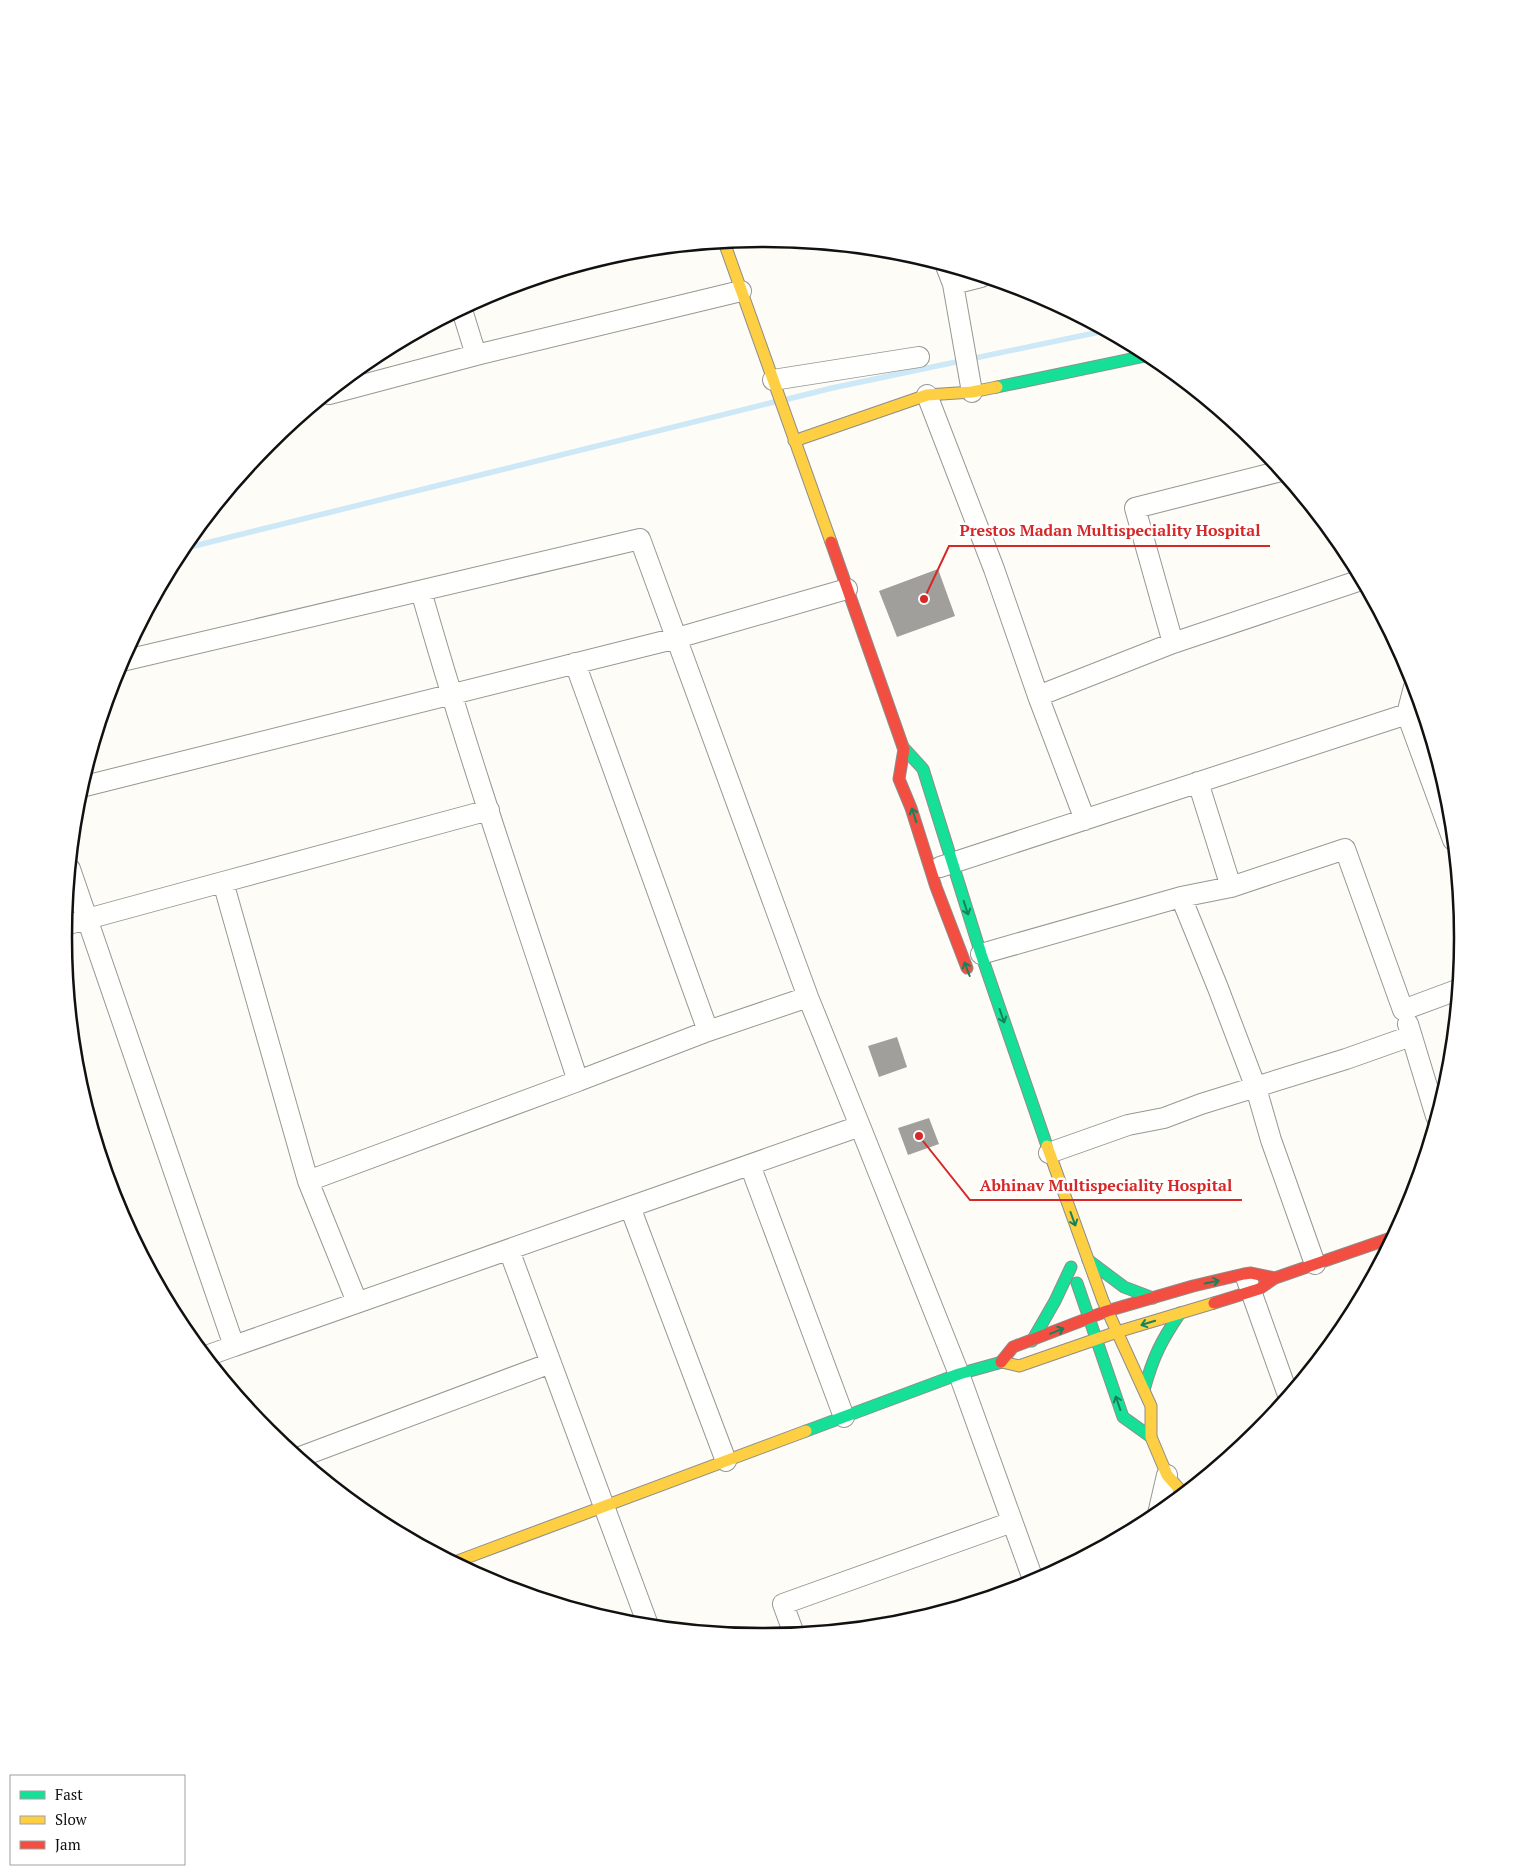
<svg xmlns="http://www.w3.org/2000/svg" width="1526" height="1875" viewBox="0 0 1526 1875" font-family="'PT Serif',serif">
<style>
.lines{fill:none;stroke-linecap:round;stroke-linejoin:round}
.stream{stroke:#cde8f7;stroke-width:5.5}
.building{fill:#a19f9c}
.street-casing{stroke:#979795;stroke-width:22}
.fast-casing{stroke:#8e8d8b;stroke-width:13}
.slow-casing{stroke:#8e8d8b;stroke-width:13}
.jam-casing{stroke:#8e8d8b;stroke-width:13}
.street{stroke:#fffffe;stroke-width:20}
.fast{stroke:#16e098;stroke-width:11}
.slow{stroke:#ffcf43;stroke-width:11}
.jam{stroke:#f24e42;stroke-width:11}
.oneway{stroke:#14835b}
.rim{fill:none;stroke:#111;stroke-width:2.5}
.leader{fill:none;stroke:#d62828;stroke-width:2}
.callout-dot{fill:#d62828;stroke:#fff;stroke-width:2}
.callout-label{font-size:16px;text-anchor:middle;font-weight:bold;fill:#d62828;stroke:#fff;stroke-width:5;stroke-linejoin:round;paint-order:stroke}
</style>
<rect width="100%" height="100%" fill="#fdfcf7"/>
<g class="lines">
<path class="stream" d="M 788,399 L 832,388 L 1104,331
M 182,549 L 774,402"/>
</g>
<path class="building" d="M 938,569 L 955,616 L 897,637 L 879,591 Z
M 897,1037 L 907,1067 L 879,1077 L 868,1046 Z
M 929,1118 L 939,1144 L 908,1155 L 898,1128 Z"/>
<g class="lines">
<g class="street-casing">
<path id="street" d="M 946,266 L 953,284 L 972,392
M 953,284 L 981,277
M 462,310 L 476,355
M 773,380 L 919,357
M 329,394 L 476,355 L 741,291
M 927,395 L 994,569 L 1038,696 L 1173,643
M 1281,471 L 1135,508 L 1173,643 L 1361,580
M 421,591 C 468,756 524,918 578,1081 L 308,1181 L 223,882 L 489,810
M 575,663 L 708,1031 L 578,1081
M 1038,696 L 1085,820
M 1407,714 L 1414,687
M 1198,782 L 1231,887
M 81,787 L 677,638 L 847,589
M 940,867 L 1407,714 L 1453,840
M 70,869 L 234,1346 L 860,1126 L 808,997 L 640,539 L 122,661
M 1181,897 L 1218,988 L 1256,1088 L 1271,1140 L 1315,1264
M 65,925 L 223,882
M 981,954 L 1181,897 L 1231,887 L 1345,849 L 1403,1010 L 1457,990
M 1408,1024 L 1436,1116
M 708,1031 L 808,997
M 860,1126 L 959,1374 L 1034,1582
M 1049,1153 L 1128,1125 L 1164,1118 L 1201,1104 L 1346,1059 L 1411,1036
M 750,1165 L 844,1417
M 308,1181 L 357,1302
M 630,1207 L 726,1461
M 509,1250 L 648,1625
M 1247,1280 L 1288,1395
M 206,1356 L 234,1346
M 300,1457 L 551,1363
M 1158,1514 L 1167,1475
M 794,1634 L 783,1604 L 1012,1522"/>
</g>
<g class="fast-casing">
<path id="fast" d="M 997,387 L 1150,355
M 903,747 L 923,769 L 981,954 L 1047,1146
M 1088,1260 L 1124,1287 L 1153,1298
M 1077,1283 L 1123,1417 L 1151,1437
M 1032,1341 L 1055,1301 L 1071,1267
M 1144,1390 C 1153,1357 1161,1341 1180,1313
M 806,1431 L 959,1374 L 1002,1362"/>
</g>
<g class="slow-casing">
<path id="slow" d="M 724,242 L 831,542
M 794,441 L 927,395 L 972,392 L 997,387
M 1047,1146 L 1103,1301 L 1151,1406 L 1151,1437 L 1167,1475 L 1183,1493
M 1002,1362 L 1019,1366 L 1117,1332 L 1214,1303
M 455,1562 L 806,1431"/>
</g>
<g class="jam-casing">
<path id="jam" d="M 831,542 L 903,747
M 904,749 L 899,779 L 911,808 L 936,887 L 967,968
M 1214,1303 L 1259,1289 L 1275,1278 L 1391,1238
M 1001,1362 L 1013,1347 L 1107,1311 L 1193,1286 L 1244,1274 L 1251,1273 L 1275,1278"/>
</g>
<use href="#street" class="street"/>
<use href="#fast" class="fast"/>
<use href="#slow" class="slow"/>
<use href="#jam" class="jam"/>
</g>
<defs><path id="oneway-shaft" d="M-6 0H5M1.5-3L5.5 0L1.5 3" fill="none" stroke-width="1.6" stroke-linecap="round" stroke-linejoin="round" transform="scale(1.25)"/></defs>
<g class="oneway">
<use href="#oneway-shaft" transform="translate(914 815) rotate(-108)"/>
<use href="#oneway-shaft" transform="translate(966 908) rotate(72)"/>
<use href="#oneway-shaft" transform="translate(967 969) rotate(-111)"/>
<use href="#oneway-shaft" transform="translate(1002 1016) rotate(71)"/>
<use href="#oneway-shaft" transform="translate(1073 1219) rotate(70)"/>
<use href="#oneway-shaft" transform="translate(1212 1282) rotate(-12)"/>
<use href="#oneway-shaft" transform="translate(1148 1323) rotate(163)"/>
<use href="#oneway-shaft" transform="translate(1057 1331) rotate(-22)"/>
<use href="#oneway-shaft" transform="translate(1118 1403) rotate(-109)"/>
</g>
<path d="M0 0H1526V1875H0ZM762 247H764A690 690 0 0 1 1454 937V938A690 690 0 0 1 764 1628H762A690 690 0 0 1 72 938V937A690 690 0 0 1 762 247Z" fill="#fff" fill-rule="evenodd"/>
<path class="rim" d="M762 247H764A690 690 0 0 1 1454 937V938A690 690 0 0 1 764 1628H762A690 690 0 0 1 72 938V937A690 690 0 0 1 762 247Z"/>
<path class="leader" d="M924 599L949 546H1270M919 1136L970 1200H1242"/>
<g class="callout-dot">
<circle cx="924" cy="599" r="5"/>
<circle cx="919" cy="1136" r="5"/>
</g>
<g class="callout-label">
<text x="1110" y="536">Prestos Madan Multispeciality Hospital</text>
<text x="1106" y="1191">Abhinav Multispeciality Hospital</text>
</g>
<rect x="10" y="1775" width="175" height="90" fill="#ffffff" stroke="#a0a0a0"/>
<rect x="20" y="1791" width="25" height="8" fill="#16e098" stroke="#a0a0a0"/>
<text x="55" y="1800" font-size="15" fill="#111111">Fast</text>
<rect x="20" y="1816" width="25" height="8" fill="#ffcf43" stroke="#a0a0a0"/>
<text x="55" y="1825" font-size="15" fill="#111111">Slow</text>
<rect x="20" y="1841" width="25" height="8" fill="#f24e42" stroke="#a0a0a0"/>
<text x="55" y="1850" font-size="15" fill="#111111">Jam</text>
</svg>
